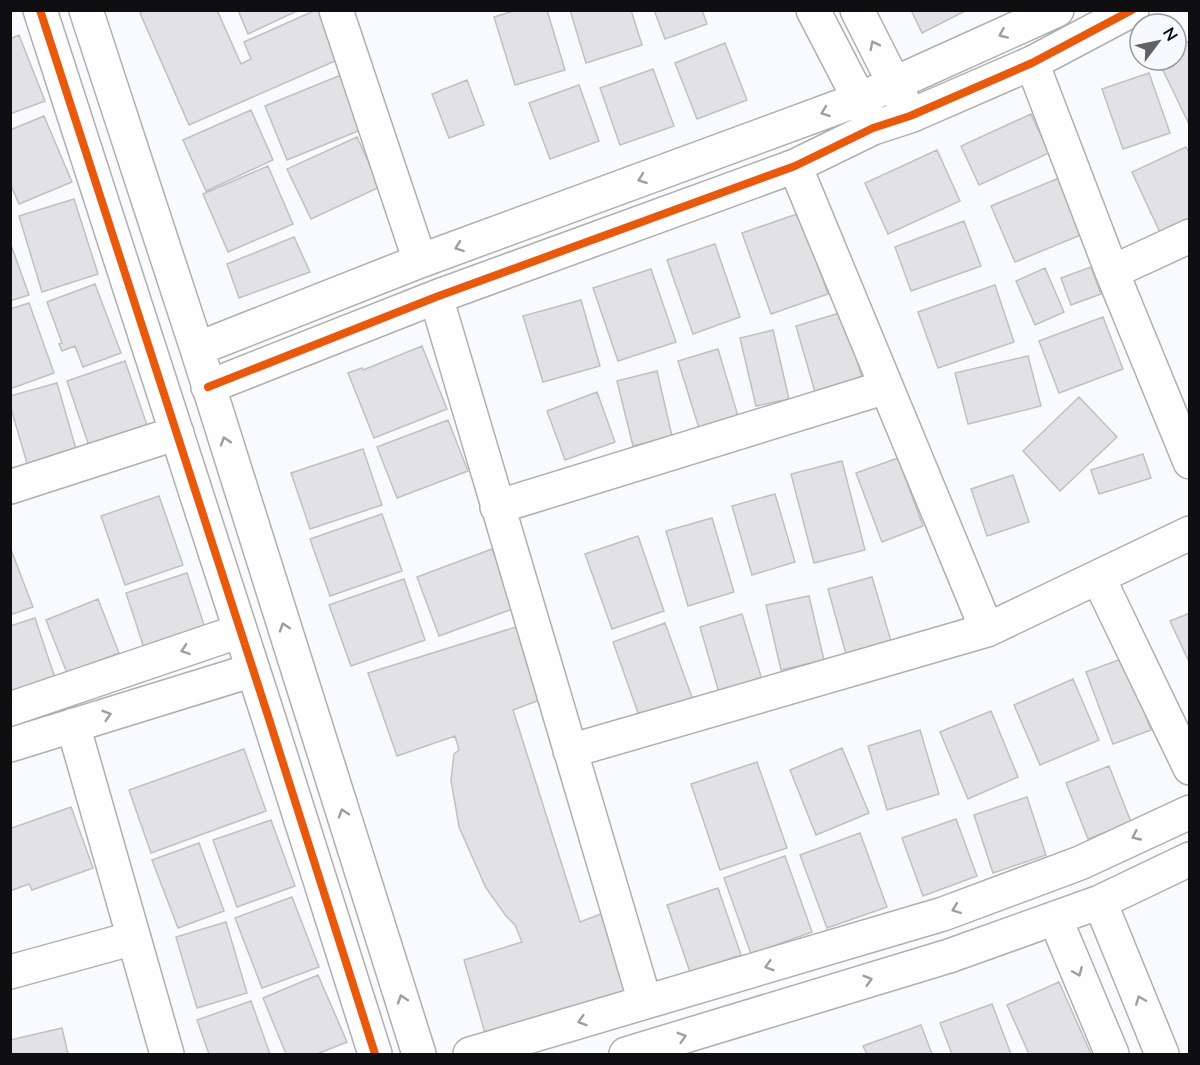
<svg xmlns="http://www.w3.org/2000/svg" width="1200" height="1065" viewBox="0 0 1200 1065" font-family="Lato,sans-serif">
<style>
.building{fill:#e2e1e4;stroke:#c0c0c3;stroke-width:1.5}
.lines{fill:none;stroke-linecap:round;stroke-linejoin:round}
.minor-casing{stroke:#afafb2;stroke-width:36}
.minor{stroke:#fefeff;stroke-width:33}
.cycleway-casing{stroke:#f8f9fe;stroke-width:11}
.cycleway{stroke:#e8590c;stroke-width:8}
.oneway{stroke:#9e9ea0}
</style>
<rect width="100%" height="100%" fill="#f9fafd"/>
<path class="building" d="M 145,10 L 217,10 L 241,64 L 251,59 L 244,42 L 316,10 L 323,10 L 344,57 L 189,125 L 140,13 Z
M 238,10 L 299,10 L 248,34 Z
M 517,10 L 547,10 L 565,70 L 515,85 L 494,17 Z
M 570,10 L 631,10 L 642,45 L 586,63 Z
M 654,10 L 702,10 L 707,24 L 665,39 Z
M 911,10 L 967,10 L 922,33 Z
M 19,35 L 45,101 L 10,114 L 10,39 Z
M 1190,41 L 1190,126 L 1158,60 L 1176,60 L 1176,47 Z
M 725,43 L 747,100 L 697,119 L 675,63 Z
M 653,69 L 674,126 L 620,145 L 600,88 Z
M 1149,73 L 1170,133 L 1123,149 L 1102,89 Z
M 341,75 L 363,129 L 287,160 L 265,106 Z
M 467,80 L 484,125 L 449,138 L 432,94 Z
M 579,85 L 599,141 L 550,159 L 529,103 Z
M 251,110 L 273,160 L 206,191 L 183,140 Z
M 1031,114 L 1049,153 L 979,185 L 961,146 Z
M 44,116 L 72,182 L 19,204 L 10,183 L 10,130 Z
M 357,137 L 380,187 L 311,219 L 287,169 Z
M 1186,147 L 1190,155 L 1190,226 L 1163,239 L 1132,172 Z
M 937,150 L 960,201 L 888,234 L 865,183 Z
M 268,166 L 293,224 L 228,252 L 203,194 Z
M 1059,178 L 1083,234 L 1015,262 L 991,206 Z
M 74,199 L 98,274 L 42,292 L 19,216 Z
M 800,213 L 828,294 L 771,314 L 742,233 Z
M 964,221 L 981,266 L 911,291 L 895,247 Z
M 294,237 L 310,272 L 239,298 L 227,264 Z
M 10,242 L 29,295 L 10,301 Z
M 715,244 L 740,317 L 693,334 L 667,260 Z
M 1091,267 L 1101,294 L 1071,305 L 1061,278 Z
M 1045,268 L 1064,312 L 1035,325 L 1016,281 Z
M 651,269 L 676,342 L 618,361 L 593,288 Z
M 95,284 L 121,353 L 83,367 L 75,346 L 62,351 L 59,344 L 62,343 L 47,302 Z
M 995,285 L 1014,342 L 938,368 L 918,312 Z
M 581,300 L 600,366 L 543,382 L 523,316 Z
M 29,303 L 54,373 L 10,389 L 10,309 Z
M 843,312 L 862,378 L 815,392 L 796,326 Z
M 1103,317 L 1123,369 L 1059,393 L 1039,341 Z
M 773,330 L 789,399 L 756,406 L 740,338 Z
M 422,346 L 447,409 L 374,438 L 348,373 L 362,368 L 363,370 Z
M 718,349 L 738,416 L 699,428 L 678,361 Z
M 1028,356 L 1041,406 L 968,424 L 955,373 Z
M 125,361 L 149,431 L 93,458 L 67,381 Z
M 657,371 L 672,436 L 633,446 L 617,381 Z
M 57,383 L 78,456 L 29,470 L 10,405 L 10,396 Z
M 597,392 L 615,442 L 565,460 L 547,411 Z
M 1079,397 L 1117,437 L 1060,491 L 1023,451 Z
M 448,420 L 468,471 L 397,498 L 377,447 Z
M 363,449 L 382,505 L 310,529 L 291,473 Z
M 1143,454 L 1151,478 L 1099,494 L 1091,470 Z
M 898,458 L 923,526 L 882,542 L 856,473 Z
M 842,461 L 865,550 L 814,563 L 791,474 Z
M 1013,475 L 1029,522 L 987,536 L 971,489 Z
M 775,494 L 795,562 L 752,575 L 732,506 Z
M 159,496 L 183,565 L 125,585 L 101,516 Z
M 382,514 L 402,571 L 330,596 L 310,539 Z
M 712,518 L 734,592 L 688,606 L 666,531 Z
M 638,536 L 664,611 L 612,629 L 585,554 Z
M 10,547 L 33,607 L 10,615 Z
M 492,549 L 515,608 L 439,636 L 417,577 Z
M 187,573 L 209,640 L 148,660 L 126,593 Z
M 872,577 L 891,641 L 846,654 L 828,589 Z
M 404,579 L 425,640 L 351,666 L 329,605 Z
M 809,596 L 824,660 L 781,670 L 766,605 Z
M 98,599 L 119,653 L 90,664 L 92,669 L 69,678 L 46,620 Z
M 1190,613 L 1190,664 L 1170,621 Z
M 742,614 L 763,683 L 720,696 L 700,627 Z
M 35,618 L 57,684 L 10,700 L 10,626 Z
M 665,623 L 697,711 L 644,730 L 613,642 Z
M 516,627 L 542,699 L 513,710 L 580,922 L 611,910 L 636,994 L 487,1040 L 464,960 L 522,942 L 515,925 L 506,916 L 486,888 L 459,827 L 451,780 L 454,754 L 459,750 L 455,736 L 397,756 L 368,673 Z
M 1124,658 L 1151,730 L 1113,744 L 1086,672 Z
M 1073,679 L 1099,740 L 1040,765 L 1014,705 Z
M 991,711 L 1018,777 L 968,799 L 940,732 Z
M 920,730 L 939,794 L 887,810 L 868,746 Z
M 842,748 L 869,813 L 816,835 L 790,770 Z
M 244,749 L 266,811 L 151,853 L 129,790 Z
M 757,762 L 787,848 L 720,870 L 691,784 Z
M 1109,766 L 1131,822 L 1088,839 L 1066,783 Z
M 1027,797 L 1046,855 L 993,873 L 974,815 Z
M 71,807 L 93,868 L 32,890 L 29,884 L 10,891 L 10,822 L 12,828 Z
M 956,819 L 977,876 L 923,896 L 902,838 Z
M 271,820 L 295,886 L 237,907 L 213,840 Z
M 860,833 L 887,907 L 827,928 L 800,855 Z
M 199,843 L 224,911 L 178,928 L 152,860 Z
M 785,856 L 812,932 L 751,954 L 724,878 Z
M 718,888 L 741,955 L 690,972 L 667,905 Z
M 292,897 L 319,967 L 262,988 L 235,918 Z
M 226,922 L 247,993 L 197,1008 L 176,937 Z
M 318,975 L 347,1042 L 317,1054 L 286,1054 L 263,998 Z
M 1059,982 L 1091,1054 L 1029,1054 L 1007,1005 Z
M 251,1001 L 270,1054 L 209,1054 L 197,1020 Z
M 992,1004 L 1011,1054 L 952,1054 L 940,1023 Z
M 921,1025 L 932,1054 L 867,1054 L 863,1046 Z
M 62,1028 L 68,1054 L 10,1054 L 10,1040 Z"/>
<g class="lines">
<g class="minor-casing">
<path id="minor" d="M 40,10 L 269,719 L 375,1054
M 86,10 L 197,349 L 419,1054
M 336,10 L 420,261
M 813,10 L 869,118
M 857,10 L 903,101
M 1032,63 L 1112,272 L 1190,462
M 795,166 L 987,630
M 1112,272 L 1190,236
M 436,297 L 645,1002
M 197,349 L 420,261 L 860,99 L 1057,10
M 208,387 L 436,297 L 795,166 L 873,128 L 910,116 L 1032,63 L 1132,10
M 10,487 L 177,433
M 497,507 L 886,387
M 1098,577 L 1190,768
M 10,709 L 240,631
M 73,725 L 167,1054
M 10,745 L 253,670
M 570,751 L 987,630 L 1190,533
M 1100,902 L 1162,1054
M 1055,918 L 1112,1054
M 10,972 L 134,938
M 470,1054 L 943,914 L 1080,863 L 1190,812
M 626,1054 L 949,956 L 1100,902 L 1190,859"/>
</g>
<use href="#minor" class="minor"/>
<g class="cycleway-casing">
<path id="cycleway" d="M 40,10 L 269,719 L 375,1054
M 208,387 L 436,297 L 795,166 L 873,128 L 910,116 L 1032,63 L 1132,10"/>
</g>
<use href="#cycleway" class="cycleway"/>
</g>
<defs><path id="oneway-chevron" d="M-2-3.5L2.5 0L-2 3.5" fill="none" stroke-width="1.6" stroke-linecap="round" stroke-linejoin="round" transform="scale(1.5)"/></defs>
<g class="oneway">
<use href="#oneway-chevron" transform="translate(1003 34) rotate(156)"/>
<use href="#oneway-chevron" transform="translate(874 45) rotate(-117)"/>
<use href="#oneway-chevron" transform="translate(825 112) rotate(160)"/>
<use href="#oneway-chevron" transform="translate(642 179) rotate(160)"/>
<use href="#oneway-chevron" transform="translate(459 247) rotate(160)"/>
<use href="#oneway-chevron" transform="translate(225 441) rotate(-108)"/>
<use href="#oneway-chevron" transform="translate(284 627) rotate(-108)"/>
<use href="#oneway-chevron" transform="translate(185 650) rotate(161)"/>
<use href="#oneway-chevron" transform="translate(107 715) rotate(-17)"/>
<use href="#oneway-chevron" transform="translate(343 813) rotate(-108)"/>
<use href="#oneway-chevron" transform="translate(1136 836) rotate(155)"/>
<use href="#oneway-chevron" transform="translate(956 909) rotate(159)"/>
<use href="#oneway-chevron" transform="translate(769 966) rotate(164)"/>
<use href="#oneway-chevron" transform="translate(1078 972) rotate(67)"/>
<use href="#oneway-chevron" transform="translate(868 980) rotate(-17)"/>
<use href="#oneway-chevron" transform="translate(402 999) rotate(-108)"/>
<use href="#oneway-chevron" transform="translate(1140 1000) rotate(-112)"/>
<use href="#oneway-chevron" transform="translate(582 1021) rotate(163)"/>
<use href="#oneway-chevron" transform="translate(682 1037) rotate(-17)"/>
</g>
<rect width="1200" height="1065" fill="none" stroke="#0f0f11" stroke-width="24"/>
<g transform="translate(1158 42) rotate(58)"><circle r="28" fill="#f8f9fe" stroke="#9b9b9f" stroke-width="1.5"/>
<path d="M0-4.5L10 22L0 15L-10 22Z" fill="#616164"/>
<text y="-9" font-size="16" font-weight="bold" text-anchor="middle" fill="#0f0f11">N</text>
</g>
</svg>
